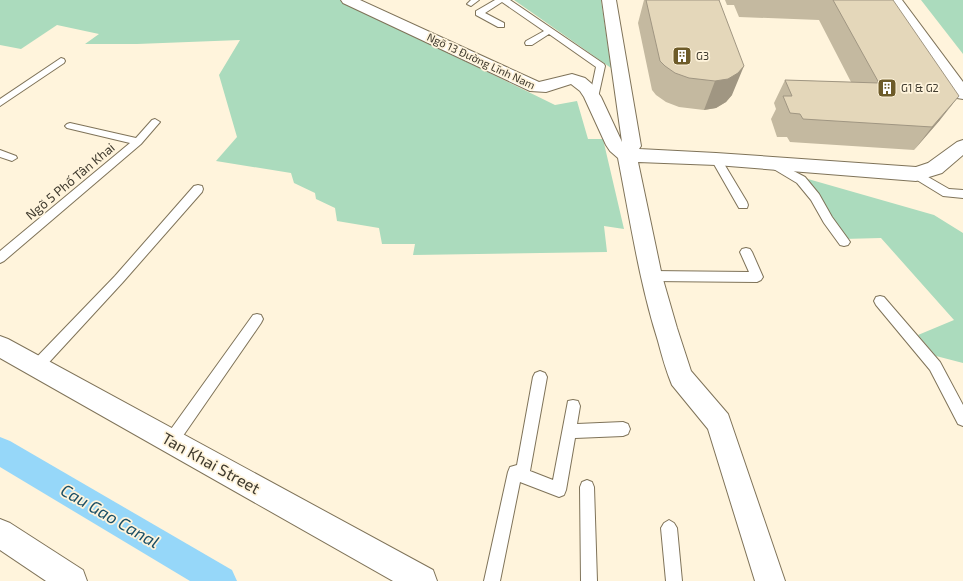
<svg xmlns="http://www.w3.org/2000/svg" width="963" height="581" viewBox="0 0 963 581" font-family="'Exo 2',sans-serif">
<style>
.green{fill:#abdbbd}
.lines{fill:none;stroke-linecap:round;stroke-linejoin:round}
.canal{fill:#96d7f9;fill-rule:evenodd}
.lane-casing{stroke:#7f7359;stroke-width:2}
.street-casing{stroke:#7f7359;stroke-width:2}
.secondary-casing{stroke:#7f7359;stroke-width:2}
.lane{fill:#fff;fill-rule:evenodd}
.street{fill:#fff;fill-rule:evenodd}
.secondary{fill:#fff;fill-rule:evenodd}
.wall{fill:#c4b9a0}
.shaded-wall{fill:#a09682}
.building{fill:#e4d7ba;stroke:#a09682}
.labels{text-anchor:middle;stroke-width:3.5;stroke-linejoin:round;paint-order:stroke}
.far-poi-label{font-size:11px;fill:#3e392d;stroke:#fff4dc;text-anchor:start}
.far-street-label{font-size:11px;fill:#3e392d;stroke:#fff4dc}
.street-label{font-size:13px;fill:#3e392d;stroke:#fff4dc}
.near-street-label{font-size:16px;fill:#3e392d;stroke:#fff4dc}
.near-water-label{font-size:17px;font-style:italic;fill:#1a4e65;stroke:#fff4dc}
</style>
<rect width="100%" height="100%" fill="#fff4dc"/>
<path class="green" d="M 0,0 L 340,0 L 555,105 L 577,101 L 588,139 L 603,139 L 624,229 L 604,226 L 607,252 L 413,255 L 415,244 L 382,244 L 379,228 L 337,221 L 335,208 L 316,199 L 315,193 L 294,183 L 291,173 L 216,161 L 237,137 L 219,75 L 240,40 L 137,44 L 85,44 L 99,34 L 57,25 L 21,49 L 0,45 Z
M 514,0 L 601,0 L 611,68 Z
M 921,0 L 963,0 L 963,54 Z
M 808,179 L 934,215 L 963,233 L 963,363 L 936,356 L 918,335 L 954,320 L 881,238 L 843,239 Z"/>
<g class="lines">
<path class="canal" d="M 0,437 L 10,441 L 232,570 L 237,581 L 190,581 L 0,467 Z"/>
<g class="lane-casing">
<path id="lane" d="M 471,0 L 479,0 L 471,6 L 467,4 Z
M 495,0 L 510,0 L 604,64 L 605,66 L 597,102 L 591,102 L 589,100 L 596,67 L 549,34 L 532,45 L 526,45 L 525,43 L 526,41 L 544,31 L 502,2 L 485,13 L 504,23 L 504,27 L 498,27 L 476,15 L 476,11 Z
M 61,58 L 64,59 L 65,61 L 64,63 L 0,106 L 0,99 Z
M 155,119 L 160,122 L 141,144 L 4,261 L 0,263 L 0,251 L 130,143 L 67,128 L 65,126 L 67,124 L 70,123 L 136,138 L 152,120 Z
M 0,150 L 16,156 L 17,158 L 12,161 L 0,157 Z
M 716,156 L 720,157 L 747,202 L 748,205 L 747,208 L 739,208 L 711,159 Z
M 771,159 L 805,177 L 819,194 L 832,217 L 848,239 L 850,242 L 848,245 L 844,246 L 840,245 L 824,223 L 811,200 L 797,183 L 767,165 L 766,163 Z
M 916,170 L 949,189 L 963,190 L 963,198 L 943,196 L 912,177 L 911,174 L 912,171 Z
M 198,185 L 202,186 L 203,189 L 202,192 L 123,282 L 42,370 L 37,372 L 32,370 L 30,366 L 32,362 L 115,276 L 194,186 Z
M 746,248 L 750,249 L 752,252 L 763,277 L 761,280 L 757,282 L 651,281 L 647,279 L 645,276 L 647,273 L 651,271 L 749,272 L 740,252 L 742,249 Z
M 880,296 L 884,297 L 940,362 L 963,405 L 963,426 L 958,424 L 930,370 L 876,305 L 874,301 L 876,297 Z
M 257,314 L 261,315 L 263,319 L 261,323 L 176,446 L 171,448 L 166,446 L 164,441 L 166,436 L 253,315 Z
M 540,371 L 545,373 L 547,377 L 530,471 L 553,480 L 568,401 L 573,400 L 578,401 L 580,406 L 577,424 L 623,422 L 628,424 L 630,429 L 628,434 L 623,436 L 575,438 L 566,490 L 564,495 L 559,497 L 520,482 L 500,581 L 484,581 L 508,472 L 510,467 L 517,465 L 533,377 L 535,373 Z
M 587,480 L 592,482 L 594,487 L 597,581 L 581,581 L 580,487 L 582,482 Z
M 669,520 L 674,523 L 677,528 L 682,581 L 666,581 L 661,528 L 664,523 Z"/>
</g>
<g class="street-casing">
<path id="street" d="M 341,0 L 360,0 L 539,82 L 572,74 L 585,78 L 592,84 L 601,97 L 622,142 L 602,0 L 616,0 L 641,146 L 639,149 L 716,153 L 916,167 L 928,163 L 957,142 L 963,140 L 963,155 L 942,173 L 916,181 L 716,165 L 638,162 L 662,276 L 677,328 L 691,371 L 728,414 L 785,581 L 755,581 L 708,429 L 672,385 C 666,371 662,356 658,341 C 639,281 630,219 618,158 L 610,151 L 606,145 L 584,97 L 580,91 L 571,84 L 546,92 L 530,91 L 343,3 Z
M 885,0 L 902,0 L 963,82 L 963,99 L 957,98 L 890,4 Z
M 0,336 L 8,339 L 433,570 L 437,581 L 393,581 L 0,358 Z"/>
</g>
<g class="secondary-casing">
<path id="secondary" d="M 0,519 L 10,523 L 83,570 L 87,581 L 46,581 L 0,550 Z"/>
</g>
<use href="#lane" class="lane"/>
<use href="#street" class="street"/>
<use href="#secondary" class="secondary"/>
</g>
<path class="wall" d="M 644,0 L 719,0 L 732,95 L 726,102 L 716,108 L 704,110 L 679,107 L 666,102 L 656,95 L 652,90 L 638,23 Z
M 725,0 L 893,0 L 940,120 L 914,150 L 790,142 L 787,137 L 777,137 L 771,119 L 776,109 L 774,103 L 785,80 L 851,82 L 819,20 L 739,17 L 734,5 L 727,5 Z"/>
<path class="shaded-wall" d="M 744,66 L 732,95 L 726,102 L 716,108 L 704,110 L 715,81 Z
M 959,96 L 940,120 L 914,150 L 932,127 Z"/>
<path class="building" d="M 646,0 L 719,0 L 744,66 L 738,73 L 728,79 L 715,81 L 689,78 L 675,73 L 665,66 L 660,61 Z
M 833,0 L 893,0 L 959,96 L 932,127 L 803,119 L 800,114 L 790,113 L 783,96 L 792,96 L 785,80 L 879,83 Z"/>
<defs>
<g id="building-square" transform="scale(1)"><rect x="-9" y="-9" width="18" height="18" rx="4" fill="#6d5b29" stroke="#fff4dc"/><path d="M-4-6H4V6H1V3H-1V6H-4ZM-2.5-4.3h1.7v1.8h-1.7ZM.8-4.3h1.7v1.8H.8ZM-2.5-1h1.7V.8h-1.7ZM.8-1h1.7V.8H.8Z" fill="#fff"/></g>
</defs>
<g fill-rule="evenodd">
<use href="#building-square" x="682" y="56"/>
<use href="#building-square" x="887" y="88"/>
</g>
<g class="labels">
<g class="far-poi-label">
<text x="696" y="60">G3</text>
<text x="901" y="92">G1 &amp; G2</text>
</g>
<g class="far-street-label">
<text transform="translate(481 61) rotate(25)" y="4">Ngõ 13 Đường Lĩnh Nam</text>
</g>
<g class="street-label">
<text transform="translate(70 181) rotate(-40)" y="5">Ngõ 5 Phố Tân Khai</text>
</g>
<g class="near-street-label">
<text transform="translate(211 463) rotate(29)" y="6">Tan Khai Street</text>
</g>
<g class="near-water-label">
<text transform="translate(110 516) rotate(30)" y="6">Cau Gao Canal</text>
</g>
</g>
</svg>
